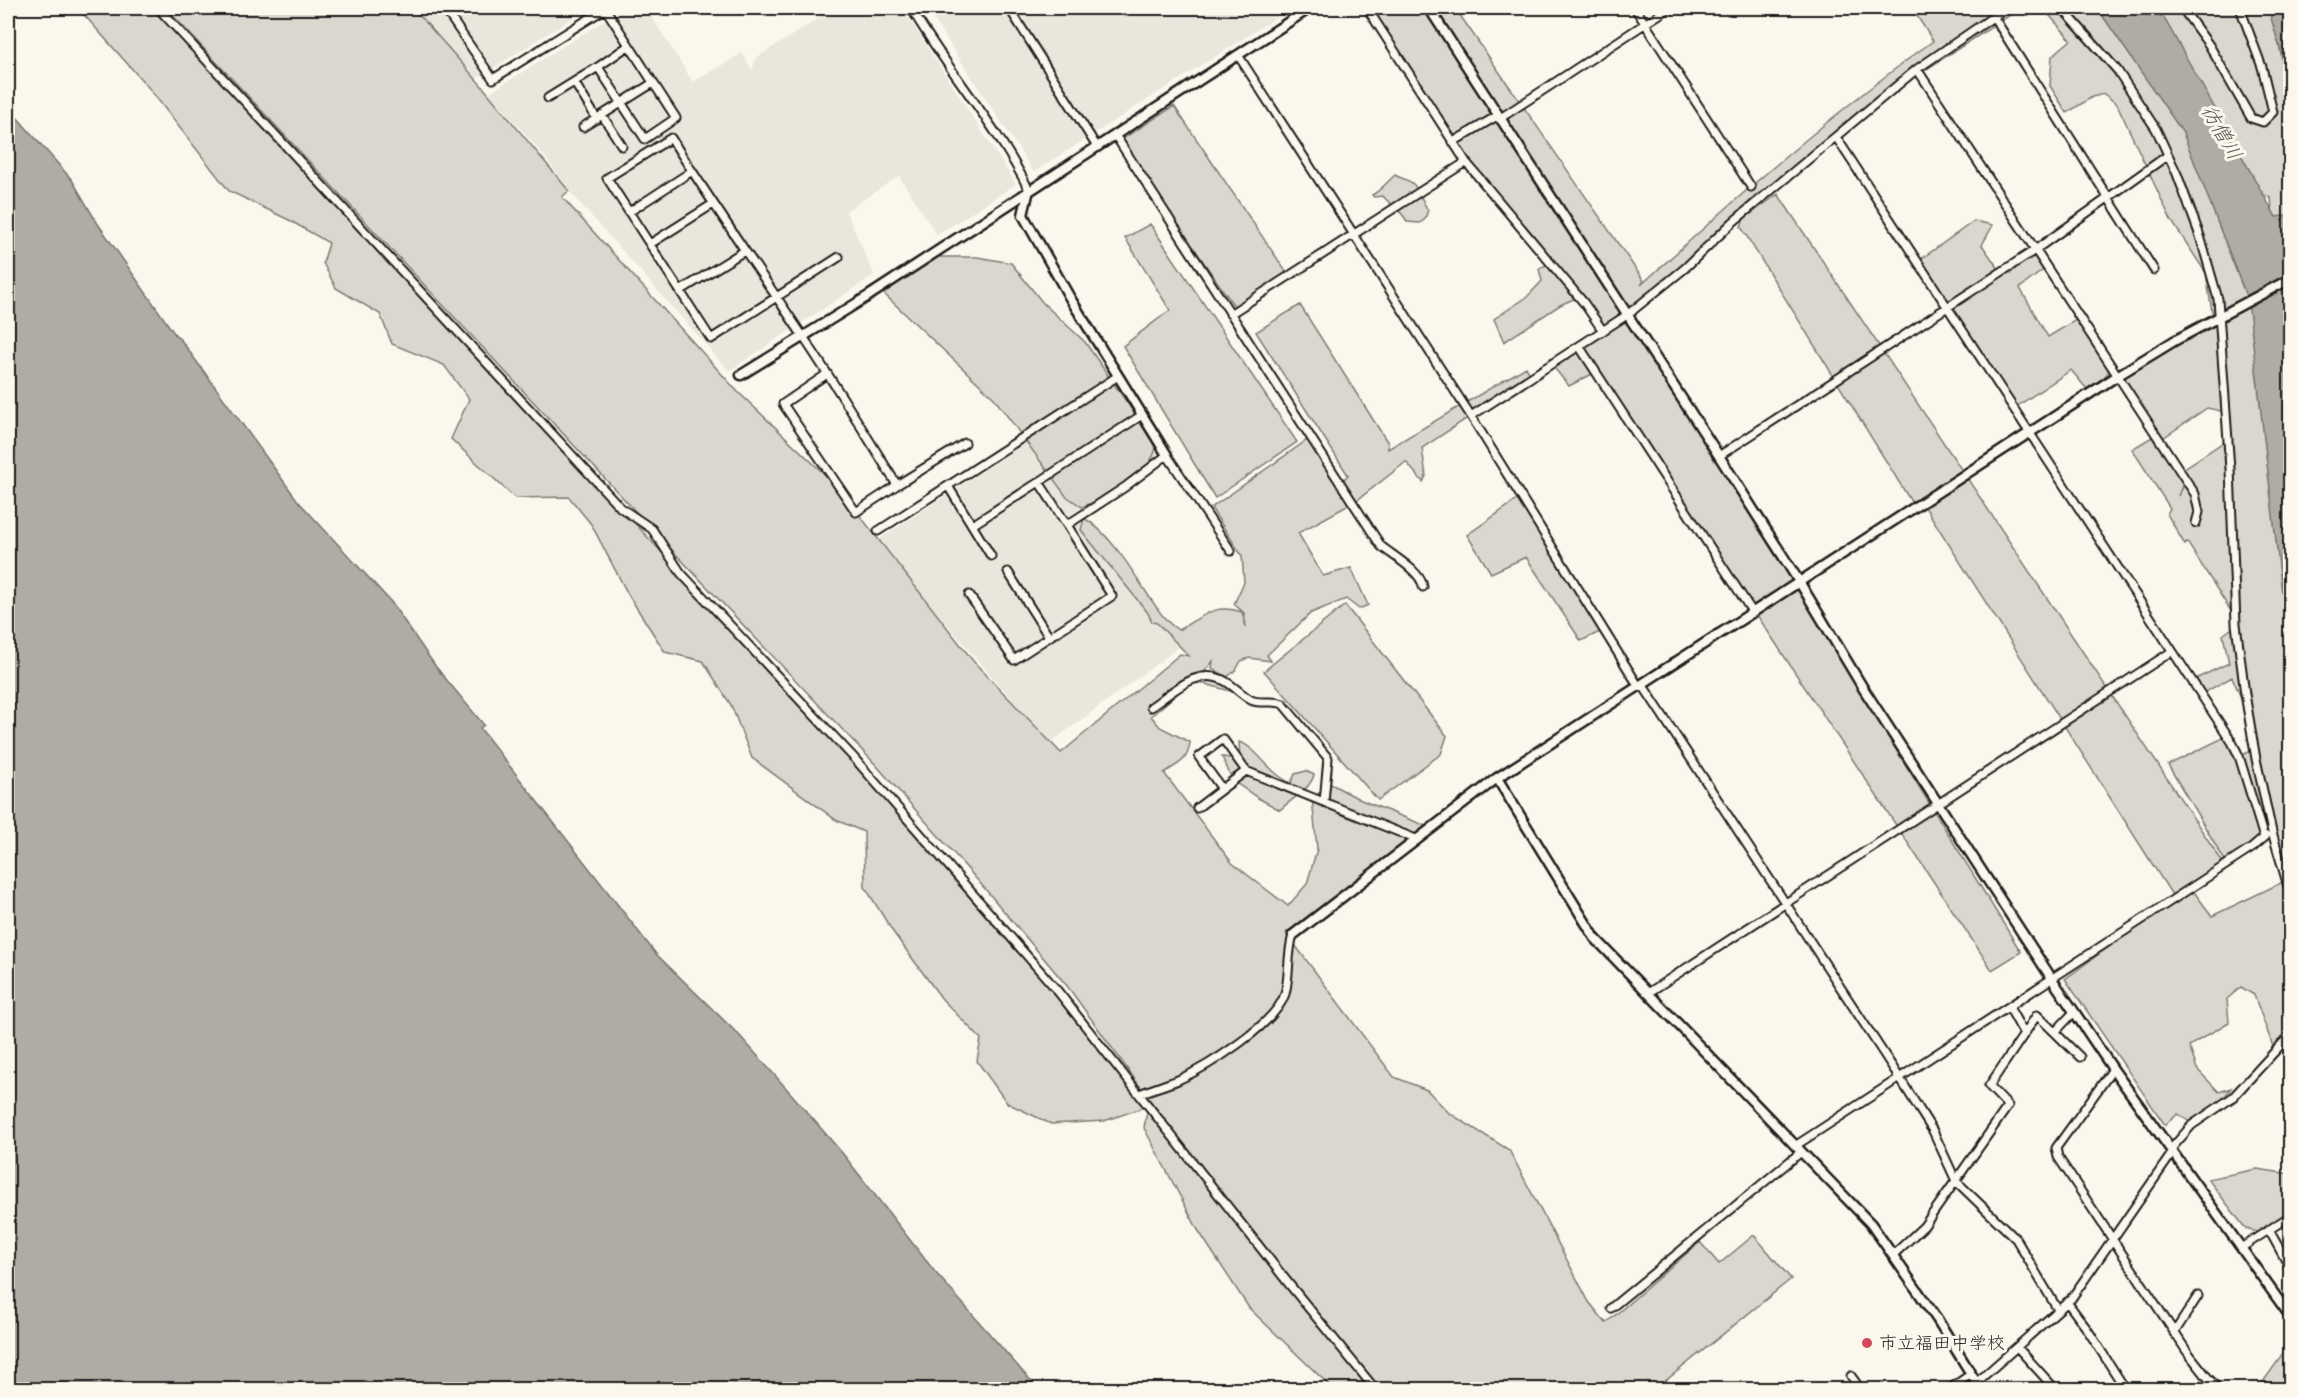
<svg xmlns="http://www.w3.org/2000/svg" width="2298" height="1397" viewBox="0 0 2298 1397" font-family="'Balsamiq Sans','Klee One',sans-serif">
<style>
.built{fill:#eae6dc}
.green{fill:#dad7ce;stroke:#7b7a75;stroke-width:1.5}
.water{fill:#afaca5;stroke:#74726e;stroke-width:1.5}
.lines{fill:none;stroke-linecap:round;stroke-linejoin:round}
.minor-casing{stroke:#1c1c1c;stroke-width:11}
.tertiary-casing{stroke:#1c1c1c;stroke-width:13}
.minor{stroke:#fbf7ec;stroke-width:7}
.tertiary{stroke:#fbf7ec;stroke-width:8}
.poi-dot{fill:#d1495b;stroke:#fbf7ec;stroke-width:2}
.labels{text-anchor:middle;stroke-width:6;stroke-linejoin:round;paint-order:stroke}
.poi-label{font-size:18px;fill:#1c1c1c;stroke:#fbf7ec;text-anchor:start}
.water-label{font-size:20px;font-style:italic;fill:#575653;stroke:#fbf7ec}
</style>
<rect width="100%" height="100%" fill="#fbf7ec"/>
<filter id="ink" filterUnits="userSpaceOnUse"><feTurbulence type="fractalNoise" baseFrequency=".0167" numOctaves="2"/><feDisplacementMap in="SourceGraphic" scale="12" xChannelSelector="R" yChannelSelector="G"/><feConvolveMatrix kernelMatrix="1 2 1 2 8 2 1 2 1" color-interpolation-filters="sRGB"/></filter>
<g filter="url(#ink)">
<path class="built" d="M 412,8 L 588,8 L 474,80 Z
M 624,8 L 646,8 L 693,82 L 742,53 L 752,70 L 756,58 L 835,8 L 902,8 L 1016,184 L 937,235 L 899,176 L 846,211 L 874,275 L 729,371 L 571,193 L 544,156 L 489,93 Z
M 926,8 L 1291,8 L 1034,172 Z
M 1113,385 L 1159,457 L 1072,514 L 1179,647 L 1050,743 L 875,542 Z"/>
<path class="green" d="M 78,8 L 160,8 L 925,838 L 1056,989 L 1306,1301 L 1165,1121 L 1068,987 L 980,883 L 876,765 L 652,529 L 166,8 L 413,8 L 482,86 L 569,191 L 562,197 L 737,391 L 836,485 L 974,662 L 1061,753 L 1180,654 L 1189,656 L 1157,623 L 1152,622 L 1148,613 L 1081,530 L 1084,518 C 1110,533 1133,572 1150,598 C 1159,611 1165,621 1178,630 C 1201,618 1214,602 1242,612 L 1246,627 L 1244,613 L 1234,604 L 1244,582 L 1242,556 L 1211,508 L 1310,438 L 1340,483 L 1348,475 L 1256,332 L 1300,305 L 1388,443 L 1388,449 L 1526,367 L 1531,376 L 1422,448 L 1426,476 L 1423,482 L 1406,462 L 1356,501 L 1298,533 L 1323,576 L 1351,568 L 1368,605 L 1359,609 L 1346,599 L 1311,613 L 1267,655 L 1271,661 L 1249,658 L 1241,661 L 1236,670 L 1227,677 L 1212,668 L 1213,661 L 1205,671 L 1241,694 L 1205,684 L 1190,683 L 1151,716 L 1160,727 L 1190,742 C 1188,762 1179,763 1164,773 L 1232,863 L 1288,906 L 1307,884 L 1317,849 L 1312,798 L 1331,784 L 1361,800 L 1426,826 L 1286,933 L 1394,1077 L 1427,1090 L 1449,1113 L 1509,1150 L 1589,1302 L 1606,1323 L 1700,1242 L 1719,1264 L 1754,1235 L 1791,1279 L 1658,1387 L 1659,1389 L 1333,1389 L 1249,1308 L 1198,1230 L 1144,1128 L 1148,1106 L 1104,1121 L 1051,1124 L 1007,1103 L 977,1061 L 981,1039 L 942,999 L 893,932 L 865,887 L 864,832 L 836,820 L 752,758 L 731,705 L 703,661 L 665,652 L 629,596 L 591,524 L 569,497 L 515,498 L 451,439 L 469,399 L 444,365 L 392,344 L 380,314 L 336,288 L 323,263 L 329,243 L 289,220 L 229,191 L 148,87 Z
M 1367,8 L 1455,8 L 1644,281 L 1641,285 C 1735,199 1830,115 1933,41 L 1912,8 L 2021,8 L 1882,98 L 1781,182 L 1757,194 L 1674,277 L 1628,315 L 2021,952 L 1992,970 L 1596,372 L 1569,386 L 1551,364 L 1602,331 L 1576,298 L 1560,305 L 1504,342 L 1494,319 L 1527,297 L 1542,281 L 1539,269 L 1550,263 L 1469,160 Z
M 2043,8 L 2273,8 L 2290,105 L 2290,215 L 2276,218 L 2272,210 L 2271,198 L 2264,195 L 2210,202 L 2248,301 L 2275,453 L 2290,661 L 2290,889 L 2272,831 L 2242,854 L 2252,848 L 2191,888 L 2212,916 L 2287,880 L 2290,893 L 2290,1035 L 2274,1049 L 2254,995 L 2241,987 L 2227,999 L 2229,1022 L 2189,1046 L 2197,1069 L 2219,1092 L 2231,1088 L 2223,1099 L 2190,1122 L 2178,1114 L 2165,1125 L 2065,979 L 2171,901 L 2227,864 L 2168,765 L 2227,736 L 2239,756 L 2254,750 L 2247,711 L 2232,677 L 2200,695 L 2191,681 L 2229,663 L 2223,635 L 2236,625 L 2236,619 L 2187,542 L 2185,545 L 2167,514 L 2170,508 L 2132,449 L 2152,437 L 2183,483 L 2178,496 L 2186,482 L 2180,471 L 2228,439 L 2226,412 L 2207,408 L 2160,440 L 2117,376 L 2213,319 L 2206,273 L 2171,220 L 2117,104 L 2104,94 L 2092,97 L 2067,113 L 2050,86 L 2052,56 L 2071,40 Z
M 1174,106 L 1289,276 L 1237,310 L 1119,141 Z
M 1395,175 C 1400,178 1409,180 1413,184 C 1420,190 1422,202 1428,210 L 1425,219 L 1420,223 L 1407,222 C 1403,211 1390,205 1383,196 L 1374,197 L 1372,195 C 1381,190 1387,182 1395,175 Z
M 1778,194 L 2224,864 L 2172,895 L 1925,507 L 1956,484 L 1915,508 L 1741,227 L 1744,219 Z
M 1974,221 L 1993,225 L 1982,245 L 2001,272 L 2011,273 L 2035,250 L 2043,270 L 2020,288 L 2048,337 L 2079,318 L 2109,371 L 2091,394 L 2071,370 L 2016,407 L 1917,262 Z
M 1150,224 L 1297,442 L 1215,498 L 1123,346 L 1170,310 L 1125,238 Z
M 927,257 L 977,257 L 1011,263 L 1043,303 L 1085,342 L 1157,446 C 1147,480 1113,494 1082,507 L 1066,496 L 994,398 L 884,294 L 898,277 Z
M 1521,497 L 1604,630 L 1581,641 L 1526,557 L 1491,573 L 1467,535 Z
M 1345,605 L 1447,736 L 1441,754 L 1378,800 L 1264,671 Z
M 1239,742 C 1256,746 1269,774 1291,783 L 1295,774 L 1306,771 L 1314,775 C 1309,791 1292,798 1280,810 L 1258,798 L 1233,781 L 1222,757 L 1240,759 Z
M 2257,1169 L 2290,1174 L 2290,1214 L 2284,1221 L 2257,1232 L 2246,1229 L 2208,1179 Z
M 2290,1344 L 2290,1389 L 2258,1389 Z"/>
<path class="water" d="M 2094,8 L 2153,8 L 2164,18 L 2276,217 L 2290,215 L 2290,661 L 2248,301 L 2183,133 L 2102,15 Z
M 2268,8 L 2290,8 L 2290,82 Z
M 8,107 L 72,180 L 96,221 L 176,336 L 181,340 L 298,501 L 391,602 L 436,667 L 484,725 L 480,728 L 656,954 L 740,1036 L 794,1097 L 843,1154 L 935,1272 L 1038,1389 L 8,1389 Z"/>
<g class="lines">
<g class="minor-casing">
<path id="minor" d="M 158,8 L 621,508 L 652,529 L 681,573 L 855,759 L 1056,989 L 1289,1284 L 1376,1390
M 444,8 L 493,79 L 606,8
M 605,8 L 676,118 L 645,139 L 598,67 L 628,46
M 911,8 C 947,70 997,125 1029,190
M 1009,8 L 1097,147
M 1367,8 L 1466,162 L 1584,303 L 1603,331
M 1635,8 L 1751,187
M 2062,8 L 2117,70 L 2156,129 L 2177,174 L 2200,236 L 2218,299 L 2230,469 L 2236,624 L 2245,694 L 2256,759 L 2272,832 L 2290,893
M 2182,8 L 2209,45 L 2251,118 L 2263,122 L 2273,112 L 2262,67 L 2240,8
M 1993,16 L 2154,270
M 1238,55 L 1471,416 L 1639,687
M 1917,69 L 2195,494 L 2199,512 L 2196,523
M 574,82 L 597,119
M 548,98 L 598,67
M 602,115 L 622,146
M 1499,119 L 1669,8
M 583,127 L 653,83
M 1115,135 L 1381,546 C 1393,556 1422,572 1423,587
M 1836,137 L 2232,742 L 2239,756 L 2264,838
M 1453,142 L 1497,116
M 629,212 L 692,171
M 650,244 L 713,204
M 839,257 L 711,339 L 607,178 L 671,138 C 713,205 758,269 802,335 C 835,384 866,435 897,485 L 965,443
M 680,291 L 744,251
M 1230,314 L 1466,162
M 1579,346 L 1753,613
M 827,374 L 783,404 L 856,512 L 897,485
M 1471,416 L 1627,315 L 1684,269 L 1733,222 L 1917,69 L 2006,8
M 1719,456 L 2035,250 L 2168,155
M 1039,482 L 1142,415
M 948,486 L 991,556
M 974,524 L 1039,482 L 1067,525 L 1125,487 L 1167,455 L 1231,551
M 878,531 L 1118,376
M 969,595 L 1014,660 L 1049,637 L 1008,572
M 1049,637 L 1112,596 L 1067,525
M 1642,684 L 1899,1077 L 1933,1131 L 1956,1181 L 2016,1239 L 2058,1310
M 1151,707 C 1173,692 1197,666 1225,681 C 1234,686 1242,695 1251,700 C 1261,705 1273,699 1283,704 L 1328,758 L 1324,802
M 1246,771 L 1222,789 L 1199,757 L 1223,739 L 1246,771 L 1416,839
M 1197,808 L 1222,789
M 1648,993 L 2171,652
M 2009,1007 L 2024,1034
M 2055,1032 L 2074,1012
M 2113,1069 L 2056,1148 L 2058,1157 L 2186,1350 L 2208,1378 L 2220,1390
M 1139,1094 C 1152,1089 1165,1085 1178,1080 C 1207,1067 1276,1024 1285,994 C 1290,975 1287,954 1293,935
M 1795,1146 L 2252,848 L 2266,836
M 2171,1149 L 2192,1125 L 2233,1097 L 2290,1035
M 2269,1230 L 2290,1268
M 2241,1248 L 2290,1216
M 1893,1255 L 1924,1226 L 2008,1106 L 1989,1086 L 2037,1015 L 2080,1057
M 2067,1302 L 2087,1329 L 2126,1390
M 1611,1308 L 1801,1152
M 2174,1333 L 2198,1296
M 2017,1347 L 2056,1390
M 1851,1376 L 1861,1390
M 1977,1382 L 2071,1299 L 2173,1152
M 1948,1390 L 1971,1374
M 2288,1390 L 2290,1386"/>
</g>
<g class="tertiary-casing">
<path id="tertiary" d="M 1429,8 L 1719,456 L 1800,583 L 1863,688 L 2052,979 L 2113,1069 L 2290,1316
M 1029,190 L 1023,215 L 1070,298 L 1167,455
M 741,375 L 870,295 L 1310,8
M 1497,778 L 1595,938 L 1871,1224 L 1937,1319 L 1981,1390
M 1293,935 L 1497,778 L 2117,376 L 2174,341 L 2290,279"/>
</g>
<use href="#minor" class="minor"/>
<use href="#tertiary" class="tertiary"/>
</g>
</g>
<circle class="poi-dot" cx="1867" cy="1343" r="6"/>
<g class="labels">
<g class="poi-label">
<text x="1879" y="1349">市立福田中学校</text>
</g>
<g class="water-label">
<text transform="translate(2222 132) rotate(60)" y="7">彷僧川</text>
</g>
</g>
<rect width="2298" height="1397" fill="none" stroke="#fbf7ec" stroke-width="30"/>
<rect x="15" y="15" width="2268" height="1367" fill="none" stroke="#1c1c1c" stroke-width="2" filter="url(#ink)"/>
</svg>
